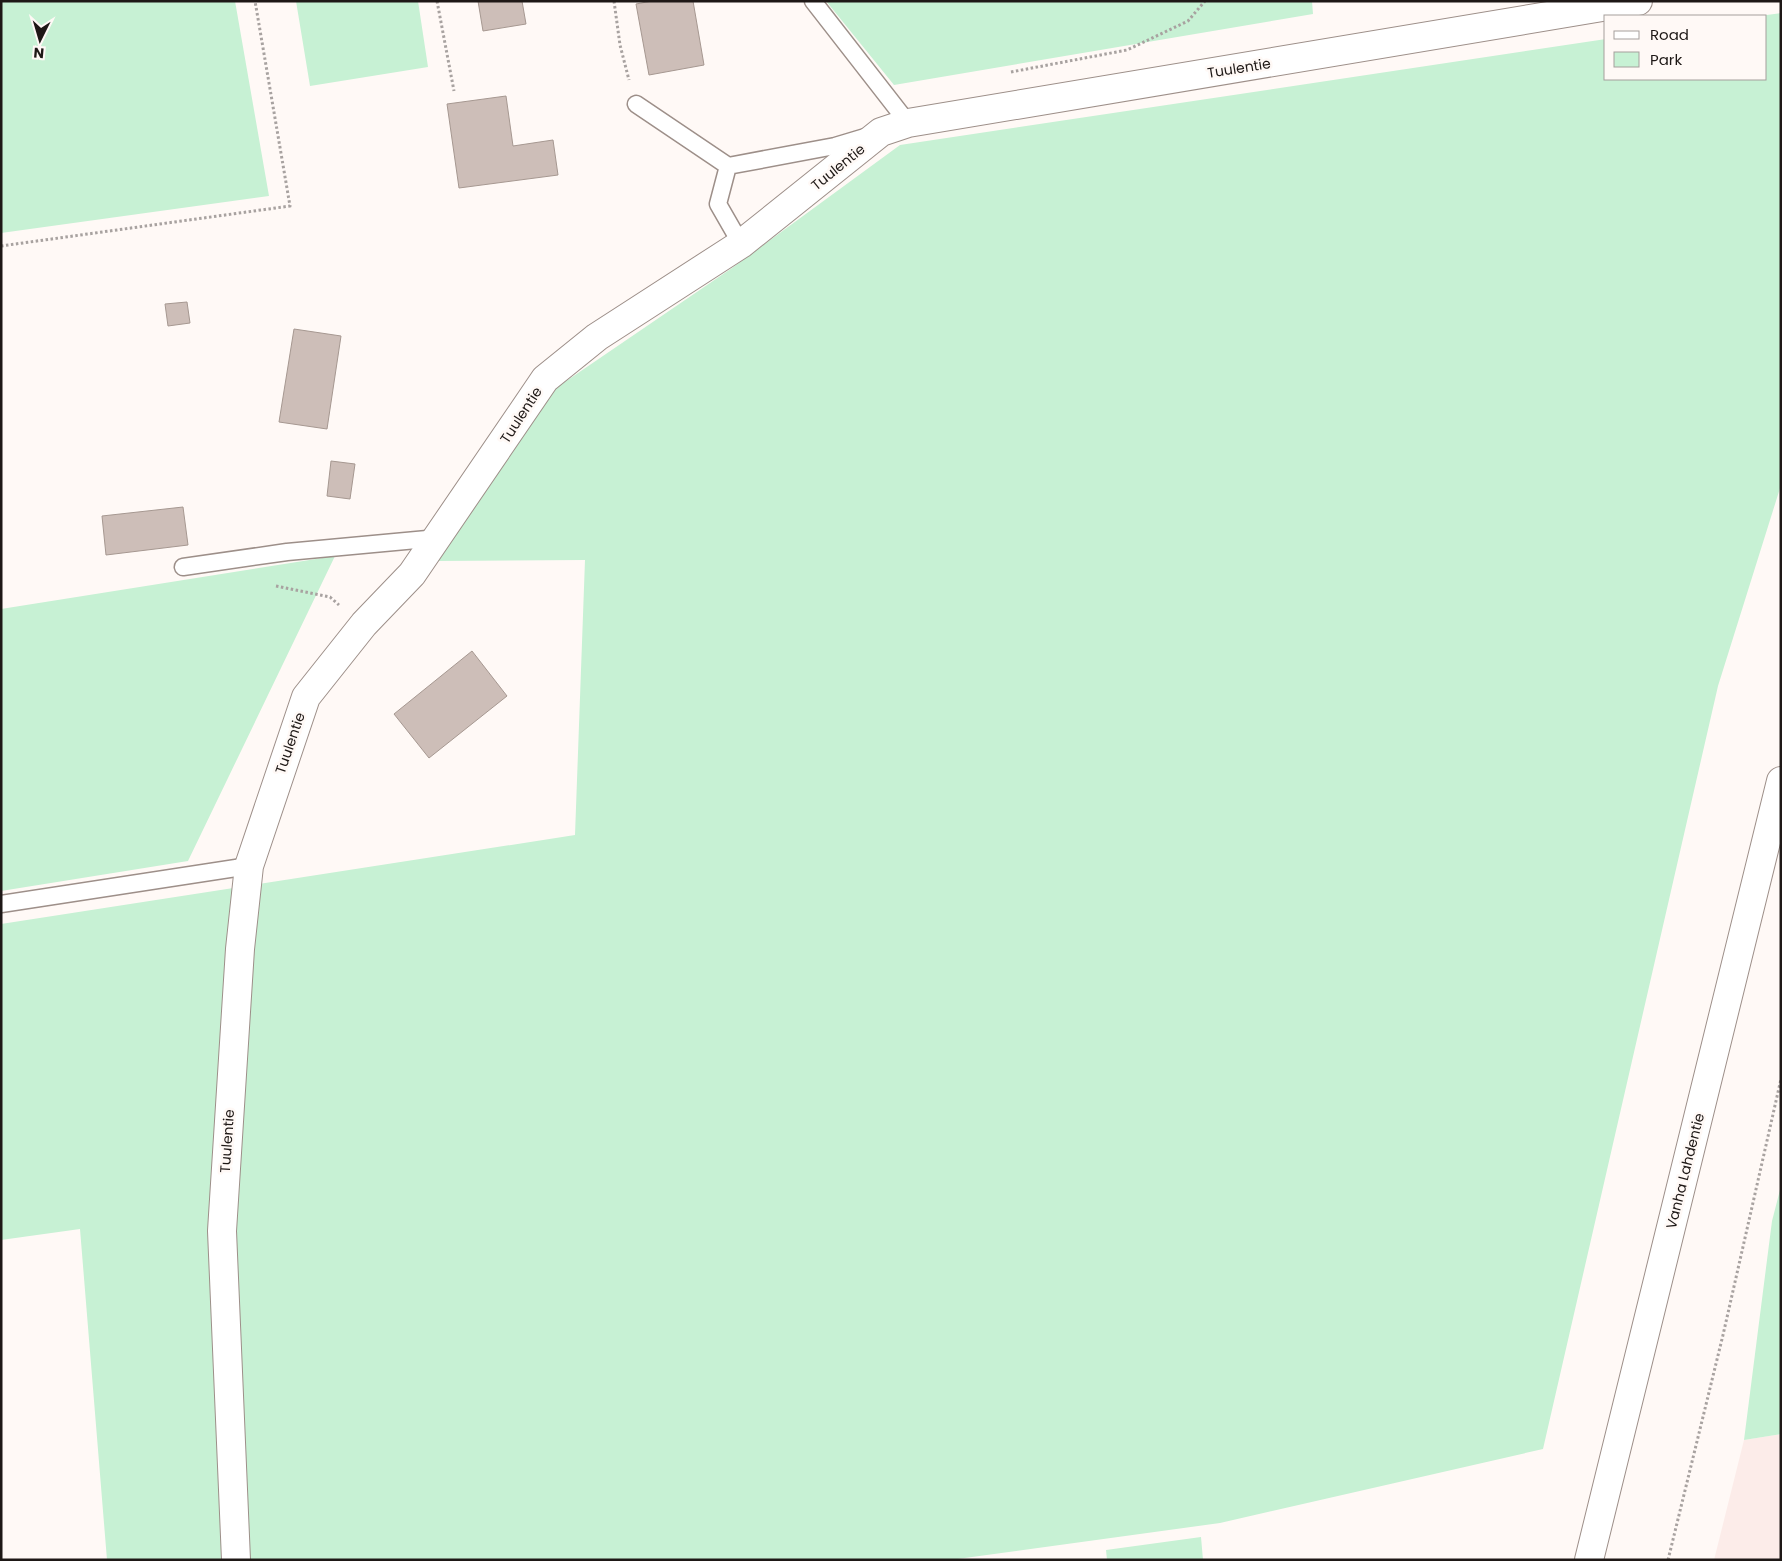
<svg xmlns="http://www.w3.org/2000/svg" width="1782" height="1561" viewBox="0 0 1782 1561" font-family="Poppins,sans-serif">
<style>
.commercial{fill:#fcece9}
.green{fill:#c7f1d4}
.building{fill:#cdbeb8;stroke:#a69891}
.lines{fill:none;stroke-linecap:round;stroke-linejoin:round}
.service-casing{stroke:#9d8f89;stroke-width:19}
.minor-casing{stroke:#9d8f89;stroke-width:30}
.secondary-casing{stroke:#9d8f89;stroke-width:30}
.path{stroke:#a8a2a0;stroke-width:3;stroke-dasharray:2.5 2.5;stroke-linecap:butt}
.service{stroke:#fff;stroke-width:16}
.minor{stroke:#fff;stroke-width:28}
.secondary{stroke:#fff;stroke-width:28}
.labels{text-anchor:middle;stroke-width:5;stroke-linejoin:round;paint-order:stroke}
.street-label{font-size:14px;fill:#1e1816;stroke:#fff9f6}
</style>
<rect width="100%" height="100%" fill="#fff9f6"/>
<path class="commercial" d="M 1781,1434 L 1781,1560 L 1714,1560 L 1744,1440 Z"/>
<path class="green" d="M 1,1 L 235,1 L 269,196 L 1,233 Z
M 296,1 L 418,1 L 428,67 L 310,86 Z
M 826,1 L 1312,1 L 1313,14 L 894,85 Z
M 1781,13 L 1781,485 L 1718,686 L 1543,1449 L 1220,1523 L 950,1560 L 107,1560 L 80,1229 L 1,1240 L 1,924 L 575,835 L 585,560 L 435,561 L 556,388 L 732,268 L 900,145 L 1606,39 L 1606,79 L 1766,79 L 1766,16 L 1759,16 Z
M 335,556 L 188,861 L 1,891 L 1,609 Z
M 1781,1186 L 1781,1434 L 1744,1440 L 1772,1221 Z
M 1201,1537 L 1203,1560 L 1107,1560 L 1106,1550 Z"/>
<path class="building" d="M 478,1 L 522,1 L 526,24 L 483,31 Z
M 652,1 L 693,1 L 704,65 L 649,75 L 636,4 Z
M 506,96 L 513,146 L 553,140 L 558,175 L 459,188 L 447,104 Z
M 187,302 L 190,323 L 168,326 L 165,304 Z
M 294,329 L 341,336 L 327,429 L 279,422 Z
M 331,461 L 355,464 L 350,499 L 327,496 Z
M 183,507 L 188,545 L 106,555 L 102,516 Z
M 472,651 L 507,696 L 429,758 L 394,714 Z"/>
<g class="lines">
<g class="service-casing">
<path id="service" d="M 813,1 L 908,123
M 636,104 L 728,166 L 835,146 L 865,137
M 728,166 L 718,204 L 741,244
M 183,567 L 287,552 L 438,538
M 1,904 L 249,866"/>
</g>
<g class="minor-casing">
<path id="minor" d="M 236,1560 L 222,1231 L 240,949 L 249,866 L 306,697 L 364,624 L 412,574 L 545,379 L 597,337 L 741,244 L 881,132 L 908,123 L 1638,1"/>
</g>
<g class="secondary-casing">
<path id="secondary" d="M 1589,1560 L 1781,781"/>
</g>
<path class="path" d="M 437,1 L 454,91
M 614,1 L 620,45 L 629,80
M 1011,72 L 1127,50 L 1188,21 L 1205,1
M 1,246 L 290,206 L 255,1
M 276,586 L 330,597 L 339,605
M 1668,1560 L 1723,1335 L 1781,1079"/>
<use href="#service" class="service"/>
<use href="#minor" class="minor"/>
<use href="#secondary" class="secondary"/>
</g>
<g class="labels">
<g class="street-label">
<text transform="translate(1239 68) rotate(-9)" y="5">Tuulentie</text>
<text transform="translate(838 167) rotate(-39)" y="5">Tuulentie</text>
<text transform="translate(521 415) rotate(-57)" y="5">Tuulentie</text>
<text transform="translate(290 743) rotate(-71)" y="5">Tuulentie</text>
<text transform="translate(227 1141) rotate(-86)" y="5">Tuulentie</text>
<text transform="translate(1685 1171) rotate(-76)" y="5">Vanha Lahdentie</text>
</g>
</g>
<rect width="1782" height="1561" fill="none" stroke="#1e1816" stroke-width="5"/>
<rect x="1604" y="15" width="162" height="65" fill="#fff9f6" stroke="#a59f9c"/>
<rect x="1614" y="31" width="25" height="8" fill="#ffffff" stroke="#a59f9c"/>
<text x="1650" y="40" font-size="15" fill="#1e1816">Road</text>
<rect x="1614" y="52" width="25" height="15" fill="#c7f1d4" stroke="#a59f9c"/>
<text x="1650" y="65" font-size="15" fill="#1e1816">Park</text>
<g transform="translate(40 40) rotate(185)" stroke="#fff9f6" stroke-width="4" paint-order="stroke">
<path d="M0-4L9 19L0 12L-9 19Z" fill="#1e1816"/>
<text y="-8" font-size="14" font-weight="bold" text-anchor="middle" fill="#1e1816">N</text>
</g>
</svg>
